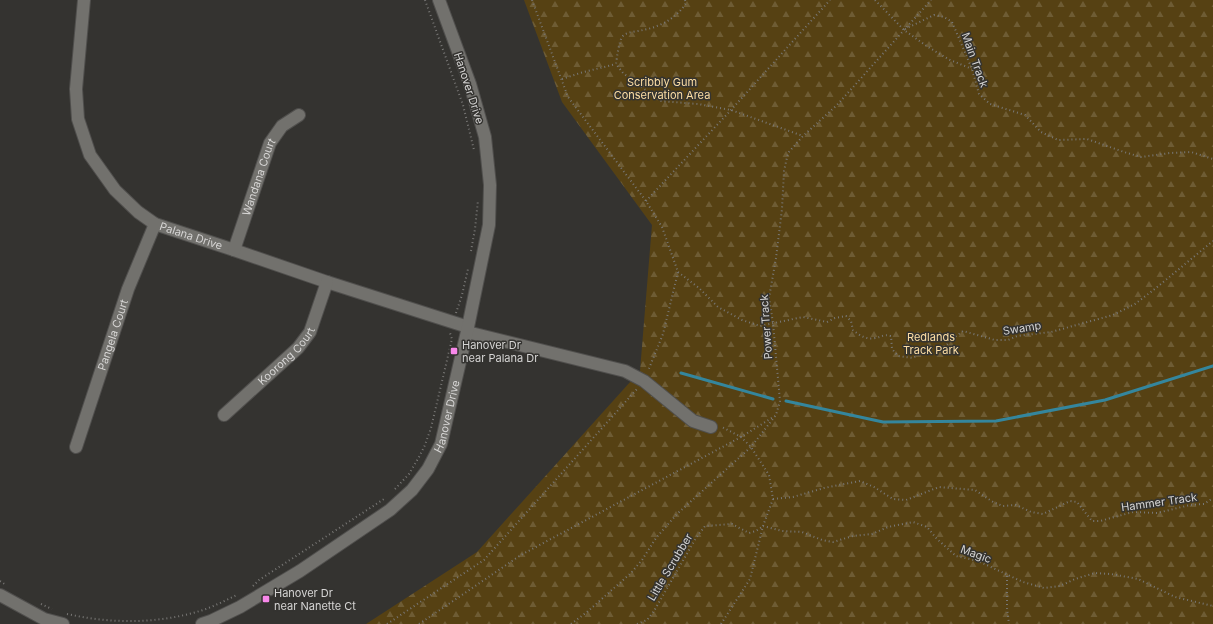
<svg xmlns="http://www.w3.org/2000/svg" width="1213" height="624" viewBox="0 0 1213 624" font-family="Inter,sans-serif">
<style>
.forest{fill:url(#forest-firs)}
.lines{fill:none;stroke-linecap:round;stroke-linejoin:round}
.stream{stroke:#34869d;stroke-width:3}
.minor-casing{stroke:#504f4d;stroke-width:14}
.path{stroke:#797876;stroke-width:2;stroke-dasharray:1 3;stroke-linecap:butt}
.minor{stroke:#72716d;stroke-width:12}
.poi-dot{fill:#f888ea;stroke:#343330;stroke-width:1.5}
.labels{text-anchor:middle;stroke-width:3;stroke-linejoin:round;paint-order:stroke}
.street-label{font-size:11px;fill:#d6d5d4;stroke:#343330}
.park-label{font-size:11px;fill:#fddea4;stroke:#343330}
.poi-label{font-size:11px;fill:#d6d5d4;stroke:#343330;text-anchor:start}
</style>
<defs>
<pattern id="forest-firs" width="22" height="20" patternUnits="userSpaceOnUse"><rect width="22" height="20" fill="#564113"/><path d="M5 1l3.5 6h-7zM16 11l3.5 6h-7z" fill="#6e5c34"/></pattern>
</defs>
<rect width="100%" height="100%" fill="#343330"/>
<path class="forest" d="M 524,0 L 1213,0 L 1213,624 L 366,624 L 477,552 L 640,371 L 652,225 L 562,102 Z"/>
<g class="lines">
<path class="stream" d="M 681,373 L 773,399
M 786,401 L 883,422 L 996,421 L 1105,400 L 1213,366"/>
<g class="minor-casing">
<g id="minor">
<path id="s1" d="M 84,0 L 76,89 L 78,119 L 90,155 L 115,190 L 138,212 L 155,224 L 234,250 L 327,282 L 468,327"/>
<path id="s2" d="M 234,250 L 270,143 L 282,126 L 299,115"/>
<path d="M 467,332 L 625,371 L 644,381 L 693,421 L 711,427"/>
<path id="s3" d="M 224,415 L 298,348 L 310,332 L 327,282"/>
<path id="s4" d="M 76,447 L 128,289 L 155,224"/>
<path d="M 0,595 L 44,619 L 63,624"/>
<path id="s5" d="M 202,624 L 211,621 L 240,607 L 300,571 L 390,510 L 412,490 L 428,469 L 441,444 L 468,327 L 489,225 L 490,185 L 485,137 L 470,84 L 439,0"/>
</g>
</g>
<path class="path" d="M 425,0 L 463,105 L 474,150
M 532,0 L 568,97 L 646,201 L 662,227 L 678,272 L 663,334 L 648,371
M 685,0 L 686,3 C 677,18 660,27 643,30 C 636,32 627,31 622,37 C 619,42 617,57 616,64 L 623,73 L 660,101 L 698,104 L 731,110 L 803,136
M 875,0 L 904,30 L 928,47 L 950,60 L 972,69
M 905,29 L 934,15 L 944,17 L 952,22 L 972,69 L 979,94 L 990,104 L 1025,115 L 1041,132 L 1058,140 L 1087,139 L 1124,152 L 1141,157 L 1170,153 L 1191,152 L 1213,159
M 562,79 L 580,73 L 616,64
M 646,201 L 731,110 L 830,0
M 471,251 L 475,229 L 478,200
M 678,272 L 699,288 L 718,307 L 742,320 L 760,326 L 803,317 L 827,322 L 835,318 L 846,316 L 851,321 L 853,330 C 859,335 866,340 875,338 C 882,337 883,334 891,336 L 892,349 L 898,356 L 913,358 L 927,349 L 946,346 L 952,339 L 963,331 L 995,340 L 1008,340 L 1017,336 L 1051,332 L 1113,315 L 1135,304 L 1156,288 L 1213,241
M 456,313 L 462,295 L 468,269
M 395,489 L 409,474 L 419,457 L 425,445 L 431,428 L 452,339 L 450,333
M 773,499 L 793,497 L 824,488 L 860,481 L 874,487 L 893,499 L 906,500 L 939,487 L 975,490 L 993,502 L 1003,506 L 1016,505 L 1031,512 L 1043,514 L 1070,501 L 1077,502 L 1092,521 L 1100,521 L 1133,512 L 1157,513 L 1190,505 L 1204,504 L 1213,498
M 763,526 L 782,531 L 802,532 L 822,540 L 833,542 L 853,536 L 872,534 L 888,527 L 913,522 L 927,527 L 937,539 L 956,556 L 978,561 L 1023,582 L 1044,588 L 1060,586 L 1075,579 L 1095,573 L 1111,574 L 1138,579 L 1175,597 L 1213,606
M 1007,576 L 1007,608 L 1009,624
M 0,581 L 6,585
M 253,586 L 259,580 L 384,499
M 41,604 L 52,609
M 67,614 C 112,624 159,624 203,610 C 215,606 226,600 237,595
M 387,624 L 484,560 L 637,389
M 419,624 L 521,555 L 741,437 L 775,416
M 571,624 L 587,612 L 631,573 L 642,560 L 656,538 L 677,514 L 751,447 L 776,415 L 780,401 L 773,323 L 769,298 L 776,258 L 782,209 L 784,171 L 788,153 L 803,136 L 837,105 L 931,0
M 637,624 L 647,620 L 654,611 L 696,538 L 705,526 L 732,524 L 749,533 L 756,531 L 762,527
M 721,624 L 750,579 L 763,526 L 773,499 L 769,475 L 751,447 L 741,437 L 722,427"/>
<use href="#minor" class="minor"/>
</g>
<g class="poi-dot">
<rect x="450" y="347" width="8" height="8" rx="2"/>
<rect x="262" y="595" width="8" height="8" rx="2"/>
</g>
<g class="labels">
<g class="street-label">
<text transform="translate(975 60) rotate(70)" y="4">Main Track</text>
<text transform="translate(469 88) rotate(72)" y="4">Hanover Drive</text>
<text dy="4" stroke="none"><textPath href="#s2" startOffset="77">Wandana Court</textPath></text>
<text dy="4" stroke="none"><textPath href="#s1" startOffset="291">Palana Drive</textPath></text>
<text transform="translate(766 327) rotate(-94)" y="4">Power Track</text>
<text transform="translate(1022 328) rotate(-9)" y="4">Swamp</text>
<text dy="4" stroke="none"><textPath href="#s4" startOffset="118">Pangela Court</textPath></text>
<text dy="4" stroke="none"><textPath href="#s3" startOffset="86">Koorong Court</textPath></text>
<text dy="4" stroke="none"><textPath href="#s5" startOffset="333">Hanover Drive</textPath></text>
<text transform="translate(1159 502) rotate(-8)" y="4">Hammer Track</text>
<text transform="translate(976 554) rotate(20)" y="4">Magic</text>
<text transform="translate(670 567) rotate(-59)" y="4">Little Scrubber</text>
</g>
<g class="park-label">
<text x="662" y="86">Scribbly Gum<tspan x="662" dy="13">Conservation Area</tspan></text>
<text x="931" y="341">Redlands<tspan x="931" dy="13">Track Park</tspan></text>
</g>
<g class="poi-label">
<text x="462" y="349">Hanover Dr<tspan x="462" dy="13">near Palana Dr</tspan></text>
<text x="274" y="597">Hanover Dr<tspan x="274" dy="13">near Nanette Ct</tspan></text>
</g>
</g>
</svg>
